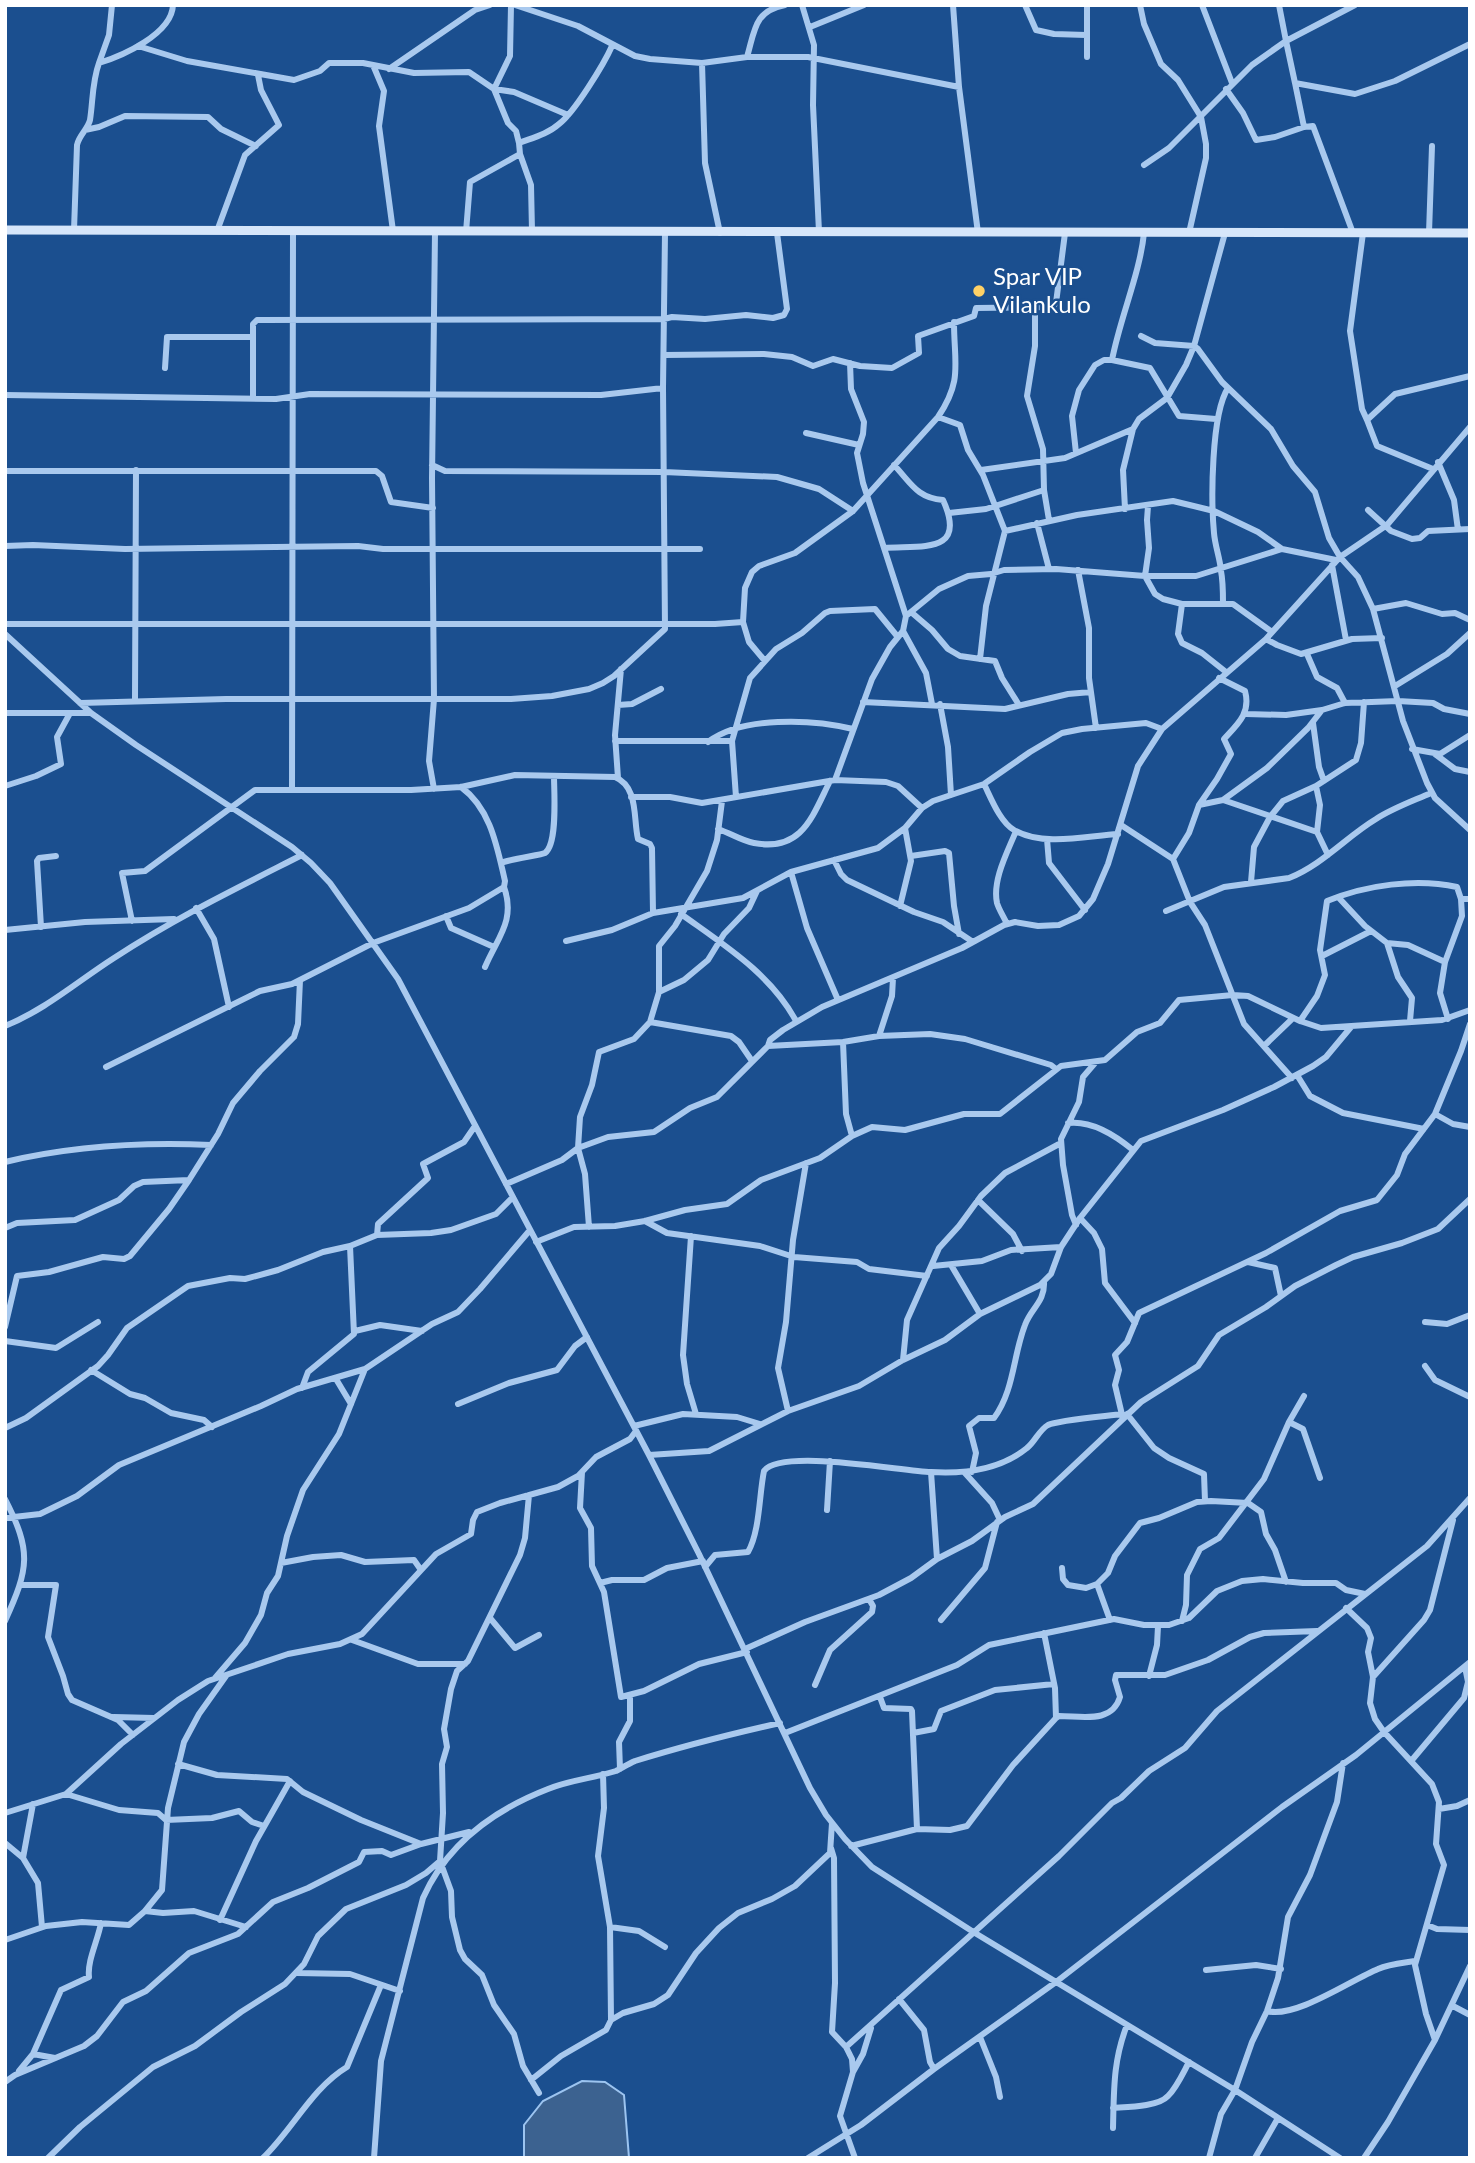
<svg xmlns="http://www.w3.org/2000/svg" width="1475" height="2163" viewBox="0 0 1475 2163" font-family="Lato,sans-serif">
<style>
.water{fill:#3c6290;stroke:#9cc4f0;stroke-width:2}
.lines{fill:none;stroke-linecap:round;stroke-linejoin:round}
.minor{stroke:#a9c9ee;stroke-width:6}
.secondary{stroke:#d6e6fa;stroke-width:9}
.poi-dot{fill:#ffd166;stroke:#1b4f8f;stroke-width:2.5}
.labels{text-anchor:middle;stroke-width:5;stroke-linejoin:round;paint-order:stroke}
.poi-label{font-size:24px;fill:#fff;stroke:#1b4f8f;text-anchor:start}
</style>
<rect width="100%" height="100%" fill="#1b4f8f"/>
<path class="water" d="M 582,2081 L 605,2082 L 624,2095 L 629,2158 L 524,2158 L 524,2125 L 543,2101 Z"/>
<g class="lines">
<path class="minor" d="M 511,5 L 510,56 L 494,89 L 514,92 L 568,115
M 515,5 L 578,26 L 635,56 L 650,59 L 702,63 L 747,57 L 808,57 L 959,87
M 802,5 L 814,45 L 813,105 L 819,232
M 953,5 L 959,87 L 978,233
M 1025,5 L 1036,30 L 1054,34 L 1086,35
M 1140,5 L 1144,24 L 1161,64 L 1178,80 L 1201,117 L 1206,144 L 1206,158 L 1189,233
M 1202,5 L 1232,83
M 1279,5 L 1286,41 L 1355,5
M 810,27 L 864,5
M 138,46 L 187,61 L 294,80 L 320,71 L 329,63 L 363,63 L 414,73 L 469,72 L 494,89 L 508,123 L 516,131 L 519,143
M 747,57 C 755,30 754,11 785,5
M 1087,57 L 1087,5
M 99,63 L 109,35 L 112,5
M 702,63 L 705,163 L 720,233
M 373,65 L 384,91 L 379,126 L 393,231
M 389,69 L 475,10 L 490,5
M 1295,83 L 1304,127 L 1313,126 L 1353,233
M 1226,89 L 1243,113 L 1256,140 L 1275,137 L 1304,127
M 85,130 L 99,127 L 125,116 L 208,117 L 221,129 L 256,146
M 1144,165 L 1169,148 L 1252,65 L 1286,41 L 1295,83 L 1355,94 L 1395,81 L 1470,44
M 74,230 L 77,145 C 79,135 88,129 90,120 C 93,101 92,82 99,63 C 122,56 172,34 173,5
M 217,231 L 245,155 L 279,125 L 261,90 L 258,75
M 532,231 L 531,185 L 520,154 L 519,143 C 532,138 548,134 559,124 C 574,113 604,64 612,46
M 466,232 L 470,182 L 520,154
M 1363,233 L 1350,331 L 1362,409 L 1367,420 L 1395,394 L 1470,376
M 1429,233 L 1432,146
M 1035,309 L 1035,346 L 1027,396 L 1043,449 L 1044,490 L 1049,520
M 1141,336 L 1155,343 L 1194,346 L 1198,349 L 1222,382 L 1271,429 L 1293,466 L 1315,492 L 1329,538 L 1340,557 L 1358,577 L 1373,609 L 1403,721 L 1427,783 L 1435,798 L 1470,830
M 664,355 L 764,354 L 792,357 L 813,366 L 833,359 L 860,366 L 892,368 L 919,353 L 918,336 L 974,316 L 976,308 L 1053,307 L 1056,303 L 1065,233
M 1112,360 C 1120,318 1140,273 1144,233
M 165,368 L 167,337 L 253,337
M 5,395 L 276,399 L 310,394 L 601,395 L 663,388 L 665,233
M 253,398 L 253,324 L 257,320 L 664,319 L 672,317 L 705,319 L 746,315 L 773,318 L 784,315 L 787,309 L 777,233
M 938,417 L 960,425 L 968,450 L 983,475 L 1005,531 L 986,606 L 980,659
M 1367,420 L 1377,446 L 1433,469
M 806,433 L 859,445
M 1076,453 L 1072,416 L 1079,390 L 1095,365 L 1104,360 L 1112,360 L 1150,368 L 1179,416 L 1216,419
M 1438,462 L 1454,500 L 1458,530
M 432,465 L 445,471 L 664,472 L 777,477 L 819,489 L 853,511
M 981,470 L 1065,458 L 1133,429
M 5,471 L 376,471 L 382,476 L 391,502 L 433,508
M 1148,506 L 1147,520 L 1149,548 L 1145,576 L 1155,594 L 1163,599 L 1182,604 L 1233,604 L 1272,632
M 1125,509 L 1123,470 L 1133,429 L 1139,419 L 1167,398 L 1186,365 L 1194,346 L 1225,233
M 1368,510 L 1391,531 L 1412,539 L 1420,538 L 1428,531 L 1470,529
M 949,513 L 986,509 L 1044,490
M 1037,523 L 1049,569
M 1005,531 L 1077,515 L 1173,501 L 1214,511 L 1258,532 L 1282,549
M 5,546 L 33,545 L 125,549 L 358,546 L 383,549 L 700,549
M 884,548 C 921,545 968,555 943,500 C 917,498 911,483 894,465
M 1332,565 L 1346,640
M 1078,570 L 1089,628 L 1089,678 L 1096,728
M 1223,603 C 1223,592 1223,581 1221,571 C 1220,558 1215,546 1214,533 C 1211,501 1211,414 1228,388
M 1182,604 L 1178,634 L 1182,643 L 1202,653 L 1226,672
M 1373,609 L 1406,603 L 1442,614 L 1455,613 L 1470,620
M 911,612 L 932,630 L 948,649 L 960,656 L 995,661 L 1002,678 L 1019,705
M 906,616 L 939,589 L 968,576 L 991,574 L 1004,570 L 1056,569 L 1145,576 L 1196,576 L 1282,549 L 1336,560
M 5,624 L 715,624 L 743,622
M 903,631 L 926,673 L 932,704
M 5,634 L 91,713 L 136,745 L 292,847 L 311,863 L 330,883 L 398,979 L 649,1455 L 699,1554 L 810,1788 L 826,1815 L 845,1839 L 872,1867 L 975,1933 L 1235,2090 L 1340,2158
M 1266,639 L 1277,645 L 1301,654 L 1352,639 L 1382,638
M 1307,654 L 1317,677 L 1337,688 L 1345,703
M 765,661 L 749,642 L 743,622 L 745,588 L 752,572 L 759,566 L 795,553 L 853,511 L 938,417 C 963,380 954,364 954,322
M 1395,686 L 1447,654 L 1470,633
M 135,700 L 136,470
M 863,702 L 1005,709 L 1068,694 L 1091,692
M 80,703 L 226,699 L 511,699 L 552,696 L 589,689 L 603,683 L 614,676 L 665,629 L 663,388
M 940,704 L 948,747 L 951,795
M 618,705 L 632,704 L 661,689
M 5,713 L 91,713
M 1246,714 L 1286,715 L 1322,710
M 1313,723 L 1319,767 L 1324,781
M 615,741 L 732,741
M 708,742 C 742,716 812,719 853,729
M 1412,749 L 1440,754 L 1470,735
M 1435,754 L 1455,769 L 1470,772
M 618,778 L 615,735 L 621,669
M 835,780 L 872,679 L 890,647 L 903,631 L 906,616 L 863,483 L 857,453 L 863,434 L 864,422 L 851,389 L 850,363
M 984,784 C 991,798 1000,822 1014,830 C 1044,847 1086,836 1118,834
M 5,786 L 36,776 L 61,764 L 57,737 L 69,715
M 292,789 L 293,232
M 434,789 L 429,761 L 434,699 L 432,478 L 435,232
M 631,797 L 670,797 L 702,803 L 835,780 L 886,782 L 898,786 L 922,808
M 736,797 L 732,741 L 750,678 L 776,649 L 802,633 L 825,613 L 830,611 L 875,609 L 897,636
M 1223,800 L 1317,832
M 1199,805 L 1217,779 L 1231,754 L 1224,739 C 1238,724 1251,713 1245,691 L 1219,678
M 1121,825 L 1173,859
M 718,829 C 730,833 742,841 754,843 C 802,852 812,817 830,781
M 1047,839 L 1049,863 L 1085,910
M 1328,855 L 1317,832 L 1320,805 L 1316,786 L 1356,760 L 1361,743 L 1364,702
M 911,856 L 945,851 L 949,853 L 954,906 L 959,934
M 834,860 L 841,874 L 847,880 L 914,912 L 943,922 L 973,942
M 501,863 C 510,859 541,855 545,853 C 558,844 554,791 554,776
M 791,872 L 807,928 L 838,1000
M 1251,882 L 1254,847 L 1270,817 L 1283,801 L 1316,786
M 1339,898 L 1365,926 L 1387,943 L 1408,945 L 1445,962
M 900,906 L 911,861 L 905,828
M 196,908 L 214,939 L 229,1007
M 1166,911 L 1224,887 L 1289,878 C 1322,865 1346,837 1376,819 C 1393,808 1413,801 1431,793
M 681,914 C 724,945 771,974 796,1021
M 446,916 L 451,928 L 494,947
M 132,921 L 122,873 L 145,871 L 255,790 L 411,790 L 461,787 L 515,775 L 615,777 C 639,787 633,819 638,839 L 650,844 L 652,848 L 653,913
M 1007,924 C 1004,917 999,910 997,903 C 992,880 1008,851 1016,831
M 41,927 L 37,861 L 39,858 L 56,856
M 5,930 L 85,922 L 174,919
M 566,941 L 612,930 L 653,913 L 743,898 L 791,872 L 878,848 L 905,828 L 922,808 L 933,801 L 984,784 L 1030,752 L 1062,733 L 1082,729 L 1146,723 L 1162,729
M 1387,943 L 1398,977 L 1412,998 L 1410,1021
M 1322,956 L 1371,931
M 485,967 C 497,938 516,921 504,887
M 659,992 L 684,980 L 708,960 L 724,934 L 749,908 L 757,891
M 1448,1019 L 1440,993 L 1445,962 L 1462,916 L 1461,899
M 1300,1021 L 1317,996 L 1325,975 L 1320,950 L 1327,901 C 1366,885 1416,878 1457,887 L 1461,899 L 1470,899
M 650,1022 L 731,1036 L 739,1042 L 752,1061
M 5,1026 C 45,1010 78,981 114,958 C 175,918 237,888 302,855
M 879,1036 L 930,1034 L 965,1039 L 1051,1065 L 1056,1069
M 843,1042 L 846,1114 L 852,1136
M 1265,1045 L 1293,1018
M 768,1046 L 843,1042 L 879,1036 L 892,996 L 893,978
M 106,1067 L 260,991 L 292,984 L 373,943 L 469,908 L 504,887 L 505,881 C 497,847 491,809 461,787
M 1297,1075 L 1310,1096 L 1343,1113 L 1424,1129
M 1292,1078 L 1244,1024 L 1205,925 L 1190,902 L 1173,859 L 1189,833 L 1199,805 L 1223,800 L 1267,768 L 1308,728 L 1322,710 L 1345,703 L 1398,701 L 1433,703 L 1444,709 L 1470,714
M 1435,1114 L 1453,1124 L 1470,1127
M 1068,1123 C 1092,1120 1115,1135 1133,1150
M 5,1162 C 72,1146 143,1142 211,1145
M 506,1184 L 562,1160 L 578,1148 L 580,1117 L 592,1085 L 599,1052 L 634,1039 L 650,1022 L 659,992 L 659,946 L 675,926 L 707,871 L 717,840 L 722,801
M 978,1200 L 1013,1234 L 1022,1251
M 1080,1218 L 1094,1233 L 1102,1249 L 1105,1283 L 1135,1323
M 645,1221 L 667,1233 L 760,1246 L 794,1257 L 857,1262 L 869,1269 L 927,1276
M 1076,1225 L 1072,1215 L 1063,1165 L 1061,1139 L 1079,1102 L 1083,1077 L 1095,1063
M 589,1227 L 585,1174 L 578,1148 L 608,1137 L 654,1132 L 690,1108 L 717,1097 L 768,1046 L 770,1040 L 783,1030 L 822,1007 L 962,948 L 1004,925 L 1015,922 L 1038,926 L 1059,925 L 1079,916 L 1093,899 L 1108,864 L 1138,766 L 1162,729 L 1266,639 L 1340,557 L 1387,525 L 1470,427
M 5,1228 L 17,1223 L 75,1220 L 119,1200 L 134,1186 L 143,1182 L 189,1180
M 377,1235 L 378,1224 L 428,1178 L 423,1164 L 464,1142 L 475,1126
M 691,1236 L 683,1355 L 687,1384 L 696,1414
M 536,1242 L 574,1227 L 615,1226 L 645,1221 L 685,1210 L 727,1204 L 761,1180 L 820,1158 L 852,1136 L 872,1127 L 905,1130 L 964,1114 L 1000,1114 L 1061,1066 L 1105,1060 L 1137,1032 L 1160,1023 L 1179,1000 L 1233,995 L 1248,996 L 1300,1021 L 1321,1028 L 1442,1020 L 1470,1010
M 1248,1262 L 1275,1268 L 1281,1296
M 951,1265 L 980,1314
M 933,1266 L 982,1261 L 1011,1250 L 1061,1247
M 1425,1322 L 1447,1324 L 1470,1315
M 5,1327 L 17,1276 L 49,1272 L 103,1257 L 124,1259 L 130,1256 L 169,1209 L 189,1180 L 218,1134 L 233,1103 L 260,1071 L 294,1037 L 298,1024 L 300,980
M 355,1331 L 380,1325 L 422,1331
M 5,1341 L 56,1348 L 98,1322
M 903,1360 L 907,1320 L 939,1248 L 959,1226 L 981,1196 L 1005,1173 L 1061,1143
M 1425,1366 L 1435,1380 L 1470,1397
M 91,1370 L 130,1394 L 145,1398 L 171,1413 L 204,1420 L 212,1427
M 336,1379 L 351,1404
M 302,1388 L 308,1372 L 354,1334 L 350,1246
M 458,1404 L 509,1383 L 557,1370 L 575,1346 L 587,1337
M 788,1411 L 778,1368 L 786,1322 L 793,1240 L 806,1163
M 1127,1414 L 1154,1448 L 1169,1458 L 1204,1474 L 1205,1501
M 1123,1419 L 1115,1385 L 1119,1370 L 1115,1355 L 1127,1342 L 1139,1313 L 1266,1253 L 1340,1211 L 1377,1200 L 1397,1175 L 1405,1154 L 1435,1114 L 1461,1051 L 1470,1024
M 1289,1422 L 1303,1429 L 1320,1478
M 634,1426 L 683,1414 L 737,1417 L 760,1424
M 5,1428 L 26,1418 L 98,1366 L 108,1355 L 127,1328 L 188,1286 L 230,1278 L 245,1279 L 278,1270 L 323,1252 L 350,1246 L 377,1235 L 431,1233 L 451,1230 L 496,1214 L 513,1197
M 649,1455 L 709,1451 L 788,1411 L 859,1386 L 903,1360 L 945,1340 L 980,1314 L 1040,1285 L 1051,1274 L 1061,1247 L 1080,1218 L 1141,1141 L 1223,1110 L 1274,1087 L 1313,1066 L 1326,1057 L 1351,1027
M 582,1472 L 580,1508 L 591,1528 L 592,1566 L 604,1592 L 621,1697 L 644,1691 L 699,1664 L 747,1652
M 931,1472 L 937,1559
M 964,1472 L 992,1503 L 1000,1520
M 972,1472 L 976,1453 L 969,1426 L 979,1418 L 994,1418 C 1014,1391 1013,1356 1025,1325 C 1031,1308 1045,1302 1044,1282
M 529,1495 L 525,1538 L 520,1555 L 468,1661 L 457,1671 L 451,1689 L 444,1729 L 447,1747 L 442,1764 L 443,1813 L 440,1861 L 451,1891 L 452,1917 L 460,1950 L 465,1959 L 482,1975 L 494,2005 L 514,2034 L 523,2066 L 539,2093
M 5,1499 C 32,1552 29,1568 5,1621
M 827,1510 L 830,1461
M 5,1518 L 40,1514 L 77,1496 L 119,1465 L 261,1406 L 297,1389 L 365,1369 L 432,1324 L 458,1312 L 480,1289 L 530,1230
M 281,1563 L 313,1557 L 341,1555 L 365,1562 L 414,1560 L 421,1570
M 705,1567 L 715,1555 L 748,1552 C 760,1531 759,1495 764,1471 C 781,1448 900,1471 931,1472 C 964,1474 1000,1470 1027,1448 C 1035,1442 1039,1430 1048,1425 C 1058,1420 1108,1416 1122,1414
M 1062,1568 L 1063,1579 L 1068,1585 L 1086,1588 L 1097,1584 L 1108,1573 L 1115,1556 L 1140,1523 L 1159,1518 L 1197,1502 L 1211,1501 L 1248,1503 L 1261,1512 L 1266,1534 L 1275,1550 L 1286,1582
M 600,1583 L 612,1580 L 644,1580 L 667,1568 L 703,1561
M 1097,1584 L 1110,1620
M 20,1585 L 56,1585 L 48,1637 L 63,1676 L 68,1694 L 72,1700 L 118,1720 L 133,1735
M 1346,1608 L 1367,1628 L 1371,1638 L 1368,1652 L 1373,1677 L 1370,1703 L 1375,1719 L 1384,1732 L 1432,1784 L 1439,1802 L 1436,1844 L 1444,1865 L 1415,1965 L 1426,2014 L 1435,2040
M 490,1618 L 515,1648 L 539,1635
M 941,1620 L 985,1568 L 997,1522
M 1182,1621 L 1186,1605 L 1187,1575 L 1200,1549 L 1219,1538 L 1264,1479 L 1289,1422 L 1304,1396
M 1044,1633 L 1055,1688 L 1056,1718
M 352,1640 L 418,1664 L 465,1664
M 745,1649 L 805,1622 L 879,1595 L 911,1578 L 937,1559 L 972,1541 L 1005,1517 L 1033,1504 L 1141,1402 L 1198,1366 L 1219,1335 L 1266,1307 L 1295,1286 L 1336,1265 L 1353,1257 L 1402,1243 L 1438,1229 L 1470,1199
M 1149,1676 L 1157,1645 L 1158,1626
M 1373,1677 L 1424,1620 L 1430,1610 L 1453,1520
M 215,1678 L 245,1643 L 261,1615 L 267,1593 L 278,1576 L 287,1536 L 303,1490 L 339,1434 L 365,1369
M 815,1685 L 830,1650 L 872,1612 L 873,1606 L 869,1599
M 880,1697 L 884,1708 L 911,1709 L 912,1711 L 917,1829
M 114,1717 L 154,1718
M 785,1733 L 957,1665 L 989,1645 L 1114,1619 L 1144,1625 L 1169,1625 L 1189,1618 L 1217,1591 L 1242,1581 L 1263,1579 L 1303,1583 L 1336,1583 L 1346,1590 L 1365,1594
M 913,1733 L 934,1729 L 941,1711 L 995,1690 L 1054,1684
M 1412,1760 L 1464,1698 L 1468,1682 L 1465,1667
M 178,1764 L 217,1775 L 287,1779 L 303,1792 L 361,1820 L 421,1844 L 469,1832
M 620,1769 L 619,1742 L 630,1721 L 630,1695
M 603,1774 L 604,1808 L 598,1856 L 610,1927 L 611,2020
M 66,1794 L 119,1810 L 158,1813 L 166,1820 L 212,1818 L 239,1811 L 252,1822 L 264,1826
M 1439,1809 L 1457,1806 L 1470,1800
M 5,1813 L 66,1794 L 121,1744 L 178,1700 L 208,1681 L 288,1654 L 340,1644 L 362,1634 L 436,1554 L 471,1534 L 473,1520 L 477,1512 L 500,1503 L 558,1487 L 578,1476 L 596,1457 L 630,1439 L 636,1431
M 5,1843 L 23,1858 L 38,1883 L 42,1927
M 851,1846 L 917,1829 L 950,1830 L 967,1826 L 1013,1765 L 1056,1718 L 1059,1716 C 1082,1716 1112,1724 1120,1697 L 1115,1680 L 1116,1675 L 1165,1675 L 1208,1660 L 1250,1637 L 1264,1633 L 1317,1631
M 831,1848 L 834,1858 L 835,1983 L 832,2032 L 846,2047 L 852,2059 L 853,2072 L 840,2116 L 855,2158
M 23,1858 L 33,1804
M 145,1911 L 163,1913 L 194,1911 L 246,1927
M 220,1920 L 256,1841 L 290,1781
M 1427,1925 L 1437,1929 L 1470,1930
M 610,1927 L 639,1931 L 665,1947
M 5,1940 L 46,1926 L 82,1922 L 129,1925 L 145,1911 L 162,1890 L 168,1808 L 184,1742 L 199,1714 L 226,1676
M 1206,1970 L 1256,1965 L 1281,1969
M 297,1973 L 350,1974 L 400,1991
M 899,1999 L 924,2030 L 930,2062 L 934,2069
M 1453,2006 L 1470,2015
M 1267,2011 C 1295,2019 1351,1980 1378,1969 C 1389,1964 1403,1963 1415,1961
M 980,2037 L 996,2077 L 1000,2097
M 846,2047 L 1059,1856 L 1112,1803 L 1121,1798 L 1149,1771 L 1185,1748 L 1217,1711 L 1427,1546 L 1470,1498
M 33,2054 L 55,2058
M 19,2071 L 33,2054 L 61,1990 L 89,1977 C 87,1961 98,1940 101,1923
M 853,2072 L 863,2054 L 871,2028
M 531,2080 L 561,2056 L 606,2030 L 611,2020 L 623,2013 L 654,2004 L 668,1995 L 696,1953 L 719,1928 L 738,1913 L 772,1899 L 795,1886 L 830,1853 L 832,1823
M 5,2082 L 15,2075 L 84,2046 L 97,2036 L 123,2002 L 146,1991 L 189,1953 L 238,1934 L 273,1902 L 308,1888 L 359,1862 L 364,1852 L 382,1851 L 391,1855 L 421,1844
M 1113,2108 C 1127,2107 1158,2107 1168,2096 C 1177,2087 1183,2073 1189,2062
M 1113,2128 C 1114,2090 1113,2061 1127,2025
M 48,2158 L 80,2127 L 153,2067 L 195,2046 L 241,2012 L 285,1984 L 304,1964 L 318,1936 L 346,1909 L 406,1885 L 426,1873 L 440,1861
M 263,2158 C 293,2129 312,2088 347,2067 L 381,1985
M 374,2158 L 381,2061 L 423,1898 C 447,1844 494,1810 548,1789 C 570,1780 594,1778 616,1771 C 622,1768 628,1764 635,1761 C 683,1746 731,1734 780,1723
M 808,2158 L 861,2125 L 934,2069 L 1056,1982 L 1282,1807 L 1356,1755 L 1470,1662
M 1209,2158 L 1221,2114 L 1235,2090 L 1252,2042 L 1267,2011 L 1278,1978 L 1288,1917 L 1310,1875 L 1337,1802 L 1343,1763
M 1255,2158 L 1278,2118
M 1364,2158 L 1388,2122 L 1435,2040 L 1470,1966"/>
<path class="secondary" d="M 5,230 L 1470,233"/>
</g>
<circle class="poi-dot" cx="979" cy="291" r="7"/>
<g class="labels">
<g class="poi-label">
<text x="993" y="285">Spar VIP<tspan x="993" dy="28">Vilankulo</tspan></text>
</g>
</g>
<rect width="1475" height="2163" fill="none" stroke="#ffffff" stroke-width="14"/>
</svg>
